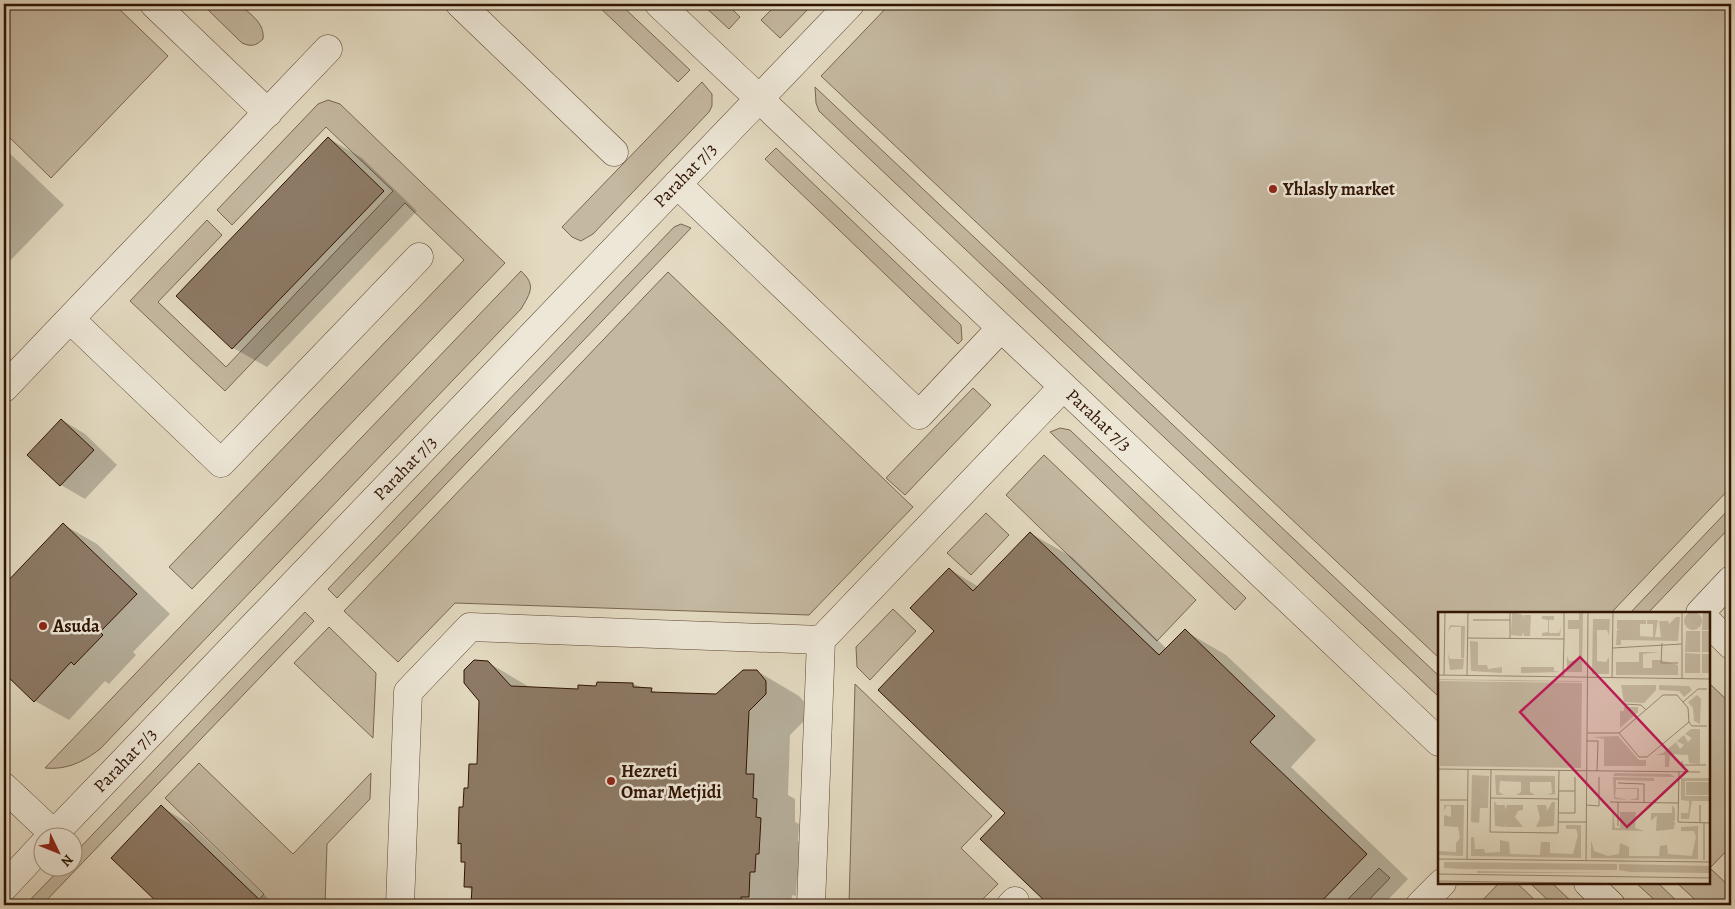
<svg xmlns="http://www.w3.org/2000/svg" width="1735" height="909" viewBox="0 0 1735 909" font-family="Alegreya,serif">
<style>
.green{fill:#c4b8a1;stroke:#7a6652}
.shadow{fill:#0003}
.building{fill:#8d7a66;stroke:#2f1303}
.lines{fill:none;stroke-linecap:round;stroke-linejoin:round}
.minor-casing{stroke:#5c4532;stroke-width:29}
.minor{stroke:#ede7d7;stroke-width:28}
.poi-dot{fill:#8f2418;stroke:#ede7d7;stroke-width:2}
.labels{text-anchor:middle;stroke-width:5;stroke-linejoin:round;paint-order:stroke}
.street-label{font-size:18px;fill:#2f1303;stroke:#ede7d7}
.poi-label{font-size:18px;font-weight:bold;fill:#2f1303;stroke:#ede7d7;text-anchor:start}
.inset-road{fill:none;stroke:#9b8a75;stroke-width:1}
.view{fill:#c2185b;fill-opacity:0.15;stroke:#c2185b;stroke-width:2.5}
.inset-edge{fill:none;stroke:#2f1303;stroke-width:2.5}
</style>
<rect width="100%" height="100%" fill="#e3dac1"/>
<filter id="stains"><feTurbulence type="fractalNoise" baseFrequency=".004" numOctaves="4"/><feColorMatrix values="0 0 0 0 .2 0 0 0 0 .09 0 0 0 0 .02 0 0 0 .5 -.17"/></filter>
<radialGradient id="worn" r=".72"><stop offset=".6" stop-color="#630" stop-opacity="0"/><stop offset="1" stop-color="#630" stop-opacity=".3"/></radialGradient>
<path class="green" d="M 4,4 L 114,4 L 168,56 L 51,178 L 4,132 Z
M 202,4 L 239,4 C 250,14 265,23 263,39 C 256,46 251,47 242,43 Z
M 596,4 L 620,4 L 690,70 L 678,82 Z
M 702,4 L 727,4 L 740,17 L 729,29 Z
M 777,4 L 813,4 L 780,38 L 761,20 Z
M 890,4 L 1731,4 L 1731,487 L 1611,613 L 1439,613 L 1439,658 L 821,76 Z
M 702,82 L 712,94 L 712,106 L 709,112 L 593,234 L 581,241 L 572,237 L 562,227 Z
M 815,87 L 1439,676 L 1439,697 L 819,111 L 816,103 Z
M 328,100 L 340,104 L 505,263 L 192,589 L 169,567 L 464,260 L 405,203 L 225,391 L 130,301 L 207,220 L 222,235 L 158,302 L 226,367 L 393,191 L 326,127 L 232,225 L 217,210 L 318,104 Z
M 776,148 L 961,325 L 962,340 L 958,344 L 765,159 Z
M 681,224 L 691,228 L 337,598 L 328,589 L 674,227 Z
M 521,271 C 536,285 531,292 521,309 L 100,749 C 83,762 67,770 45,768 Z
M 668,272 L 913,507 L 809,615 L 455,603 L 398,662 L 344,611 Z
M 973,388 L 991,405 L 905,495 L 886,478 Z
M 1060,428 L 1070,430 L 1246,598 L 1235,610 L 1050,432 Z
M 1044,455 L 1196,600 L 1157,641 L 1006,495 Z
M 1731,507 L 1731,526 L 1648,613 L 1630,613 Z
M 986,513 L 1009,535 L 971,575 L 947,553 Z
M 893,609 L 916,631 L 870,680 L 857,667 L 856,647 Z
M 305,612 L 314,621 L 42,905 L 25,905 L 62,867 L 72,866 L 73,855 Z
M 329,627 L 376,673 L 373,738 L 294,663 Z
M 1709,683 L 1731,704 L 1731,846 L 1710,868 L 1731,888 L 1731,905 L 1701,905 L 1677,883 L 1709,883 Z
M 855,684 L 992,816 L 961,848 L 998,884 L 977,905 L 849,905 Z
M 199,763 L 293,854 L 371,773 L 370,799 L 327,844 L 325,905 L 254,905 L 264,894 L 165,798 Z
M 1379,868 L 1390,878 L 1364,905 L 1342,905 Z
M 1499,883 L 1517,883 L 1540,905 L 1478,905 Z
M 1530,883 L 1552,883 L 1575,905 L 1553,905 Z
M 1636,883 L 1658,883 L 1681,905 L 1660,905 Z"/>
<path class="shadow" d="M 328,138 L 362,158 L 417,211 L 267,367 L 233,348 Z
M 4,148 L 64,205 L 4,267 Z
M 62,420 L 85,434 L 117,465 L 85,499 L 61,485 L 29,455 Z
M 64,525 L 97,544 L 170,614 L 133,652 L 136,655 L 109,684 L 105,681 L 69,720 L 35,701 L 4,671 L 4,587 Z
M 1030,533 L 1072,557 L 1167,649 L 1185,631 L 1226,655 L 1316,740 L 1291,767 L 1408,879 L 1383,905 L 1051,905 L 982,839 L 1007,813 L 936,631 L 949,569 L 979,587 Z
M 487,662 L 531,688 L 579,691 L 633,684 L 659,693 L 717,695 L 757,671 L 799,696 L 808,706 L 807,718 L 790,735 L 788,795 L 795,799 L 795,822 L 799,824 L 798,841 L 802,843 L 800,877 L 797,877 L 796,896 L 792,895 L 791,905 L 472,905 L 473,891 L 465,886 L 466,864 L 462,862 L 463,845 L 459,843 L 464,809 L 478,765 Z
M 161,807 L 190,824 L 275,905 L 159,905 Z"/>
<path class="building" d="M 328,137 L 384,191 L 232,349 L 176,296 Z
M 61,419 L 94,450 L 60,486 L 27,455 Z
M 63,523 L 137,594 L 100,632 L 103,635 L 74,665 L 71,662 L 34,702 L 4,673 L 4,585 Z
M 1030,532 L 1159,655 L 1185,629 L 1275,716 L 1250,742 L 1367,854 L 1318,905 L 1049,905 L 980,839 L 1005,813 L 878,690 L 934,631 L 910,608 L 949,568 L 973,591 Z
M 474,660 L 488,661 L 511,686 L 578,689 L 578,685 L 596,686 L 597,682 L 633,683 L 633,687 L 652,688 L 651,692 L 716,694 L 743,670 L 757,670 L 766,681 L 766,694 L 749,711 L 746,774 L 754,774 L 753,798 L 757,799 L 756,817 L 761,818 L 759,854 L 756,854 L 755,872 L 750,872 L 749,897 L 741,897 L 741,905 L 471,905 L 472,887 L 464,887 L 465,862 L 461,862 L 461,843 L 458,844 L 459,807 L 463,807 L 464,788 L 468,788 L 469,764 L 477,764 L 479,701 L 464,683 L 464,670 Z
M 161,805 L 265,905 L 160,905 L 111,858 Z"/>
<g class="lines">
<g class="minor-casing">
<path id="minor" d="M 154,4 L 268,113
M 460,4 L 614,152
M 659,4 L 1439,742
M 677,184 L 919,415 L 1001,328
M 70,319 L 221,463 L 419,257
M 4,388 L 328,49
M 1700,613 L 1731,580
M 1709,623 L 1731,645
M 4,787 L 54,834
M 52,836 L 850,4
M 1588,883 L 1611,905
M 4,887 L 42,846
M 400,905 L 408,692 L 470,627 L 821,640
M 811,905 L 821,640 L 1063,387
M 1011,905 L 1015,901
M 1420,905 L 1442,883"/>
</g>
<use href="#minor" class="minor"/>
</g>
<g class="poi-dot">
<circle cx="1273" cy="189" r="5"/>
<circle cx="43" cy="626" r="5"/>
<circle cx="611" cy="781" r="5"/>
</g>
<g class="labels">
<g class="street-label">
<text transform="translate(685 175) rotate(-46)" y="6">Parahat 7/3</text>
<text transform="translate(1099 420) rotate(43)" y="6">Parahat 7/3</text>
<text transform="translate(405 468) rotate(-46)" y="6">Parahat 7/3</text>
<text transform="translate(125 760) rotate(-46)" y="6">Parahat 7/3</text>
</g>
<g class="poi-label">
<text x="1283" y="195">Yhlasly market</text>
<text x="53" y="632">Asuda</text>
<text x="621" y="777">Hezreti<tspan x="621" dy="21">Omar Metjidi</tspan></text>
</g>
</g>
<g transform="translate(1438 612)">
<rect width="272" height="272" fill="#e3dac1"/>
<path d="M 74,0 L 85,3 L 85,7 L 86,3 L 93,3 L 92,24 L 86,24 L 85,20 L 84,24 L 73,23 ZM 141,0 L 145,0 L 144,60 L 129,60 L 129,44 L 131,49 L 141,48 L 141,17 L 130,17 L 130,8 L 141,8 ZM 265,0 L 272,0 L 272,18 L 264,18 ZM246 9a9 9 0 1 1 18 0a9 9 0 1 1-18 0ZM 104,4 L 116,4 L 116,8 L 111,8 L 111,21 L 121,21 L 123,15 L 122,24 L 104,24 L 104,21 L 110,20 L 110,8 L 104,7 ZM 238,5 L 242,5 L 240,29 L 183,28 L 183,33 L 178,33 L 179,18 L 183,18 L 179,17 L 179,8 L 191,8 L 191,11 L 191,8 L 208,8 L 208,12 L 202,12 L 202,24 L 215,25 L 215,12 L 209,12 L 209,8 L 220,8 L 217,25 L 223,25 L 221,9 L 230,9 L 231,12 ZM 155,7 L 172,7 L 171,23 L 169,18 L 159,18 L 159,49 L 168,50 L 171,45 L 171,62 L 154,62 ZM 12,13 L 27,14 L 26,46 L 23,46 L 23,15 L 13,15 L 10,20 ZM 248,19 L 262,19 L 262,40 L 247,40 ZM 264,19 L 272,19 L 272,40 L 264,40 ZM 32,29 L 40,30 L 40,53 L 49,53 L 50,57 L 64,55 L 64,61 L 33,59 ZM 201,40 L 222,40 L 205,42 L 205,56 L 214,56 L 214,48 L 222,48 L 240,53 L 240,63 L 178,63 L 178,50 L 201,50 ZM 247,41 L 262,42 L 262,61 L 247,61 ZM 10,42 L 12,47 L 26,47 L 25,57 L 12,58 ZM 264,42 L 272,42 L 272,61 L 264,61 ZM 83,55 L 116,55 L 116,59 L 122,60 L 83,61 ZM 0,67 L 144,69 L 144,70 L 0,68 ZM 0,69 L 144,71 L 143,156 L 2,154 ZM 183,73 L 218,73 L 218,78 L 206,91 L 186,90 ZM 221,73 L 251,74 L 254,78 L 246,85 L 241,79 L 221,78 ZM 259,83 L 263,87 L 262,112 L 256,109 L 255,96 L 250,90 ZM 186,95 L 200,95 L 200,100 L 182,116 L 182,99 L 186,99 ZM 253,117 L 262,117 L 262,152 L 251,151 L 250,143 L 232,142 L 231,155 L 227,155 L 227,143 L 217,143 L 225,141 L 238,130 L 242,137 L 246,133 L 239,129 L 246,123 L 250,130 L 254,126 L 247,122 ZM 180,124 L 201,148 L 208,148 L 208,154 L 166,154 L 166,127 L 155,125 ZM 177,161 L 232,162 L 237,165 L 175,164 ZM 34,163 L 51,164 L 50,196 L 42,196 L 41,211 L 33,210 ZM 57,163 L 117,164 L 117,182 L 109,183 L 114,181 L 113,170 L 92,170 L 92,180 L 97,183 L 78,183 L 83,180 L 83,170 L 62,169 L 61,180 L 66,183 L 58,183 ZM 175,165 L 216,166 L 216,169 L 178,168 L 178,176 L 201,176 L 201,188 L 191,188 L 199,186 L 199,177 L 178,177 L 177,185 L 190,188 L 176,187 ZM 243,166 L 272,166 L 272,169 L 247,169 L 247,184 L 272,184 L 272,189 L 254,189 L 251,207 L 243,207 L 243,201 L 250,201 L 251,194 L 251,189 L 243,188 ZM 248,170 L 272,170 L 272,183 L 248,183 ZM 56,189 L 59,193 L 67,193 L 67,198 L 69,193 L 85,193 L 85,198 L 80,199 L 77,205 L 85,215 L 68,215 L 68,212 L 67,215 L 57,214 ZM 114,190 L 117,190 L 116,214 L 98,215 L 102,206 L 99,193 L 108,193 L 109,199 ZM 6,193 L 26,193 L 25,244 L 0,243 L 0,239 L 18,240 L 18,231 L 22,226 L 20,215 L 6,214 L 6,203 L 13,205 L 13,194 L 8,194 L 6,199 ZM 234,193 L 237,197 L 237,209 L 234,209 L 237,210 L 236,217 L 218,219 L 219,203 L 213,209 L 213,201 L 234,201 ZM 175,195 L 177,216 L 182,216 L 182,200 L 198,200 L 197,216 L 206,219 L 174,218 ZM 128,213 L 143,213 L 143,246 L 33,244 L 33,225 L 36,225 L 37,237 L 46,237 L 47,241 L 62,240 L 62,228 L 71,230 L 72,242 L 102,243 L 103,230 L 112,230 L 112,241 L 135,242 L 140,223 L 138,217 L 128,217 ZM 260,214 L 260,247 L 153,246 L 153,228 L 156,239 L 170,244 L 181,242 L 182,231 L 191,235 L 191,244 L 221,244 L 222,234 L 229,233 L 230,242 L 254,244 L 258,225 L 256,219 L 243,219 L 243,215 ZM 6,250 L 179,252 L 179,258 L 23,257 L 6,256 ZM 181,252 L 272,254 L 272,261 L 192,260 L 181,258 ZM 39,259 L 174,261 L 39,261 Z" fill="#c4b8a1"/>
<path class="inset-road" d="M 35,8 L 72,8M 30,26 L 126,27 L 125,65M 72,27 L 72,0M 126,27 L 126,0M 224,31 L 223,51 L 240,51M 175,36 L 244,32M 0,63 L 273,67M 6,63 L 7,0M 29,64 L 30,0M 174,66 L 175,0M 244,67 L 244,0M 245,90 L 260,77 L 269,77M 186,92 L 203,93 L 208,98M 251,110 L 254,114 L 269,114M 149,121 L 181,121 L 225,83 L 239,83 L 250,96 L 251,110 L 209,145 L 201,145 L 181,121M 149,129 L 160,129 L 159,159M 244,149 L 244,153 L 268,153M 0,157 L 262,160M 53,157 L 52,220 L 120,221 L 121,158M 241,160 L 240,210 L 273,211M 180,171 L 206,172 L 206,190M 121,179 L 137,179M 53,186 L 121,187M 2,188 L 30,188M 172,190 L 240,191M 148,193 L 161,194 L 161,165M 120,201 L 137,201 L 137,165M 120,210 L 148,210M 262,211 L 262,193M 180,214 L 180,190M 0,247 L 273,250M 29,247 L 30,157M 266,248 L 266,211M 148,249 L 150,0M 0,262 L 273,266M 0,269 L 211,272"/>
<path class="view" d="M 142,45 L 249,159 L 189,215 L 82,100 Z"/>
<rect width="272" height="272" class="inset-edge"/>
</g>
<rect width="1735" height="909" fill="none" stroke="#e3dac1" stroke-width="20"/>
<rect x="5" y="5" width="1725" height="899" fill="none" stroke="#2f1303" stroke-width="2.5"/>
<rect x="10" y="10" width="1715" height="889" fill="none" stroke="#2f1303"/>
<g transform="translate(58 852) rotate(133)"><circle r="24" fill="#ede7d7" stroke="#a19282"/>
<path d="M0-4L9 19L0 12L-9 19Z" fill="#8f2418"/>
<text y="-8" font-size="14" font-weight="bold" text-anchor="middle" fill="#2f1303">N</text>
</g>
<rect width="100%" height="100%" filter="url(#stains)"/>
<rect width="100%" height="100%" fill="url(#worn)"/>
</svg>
